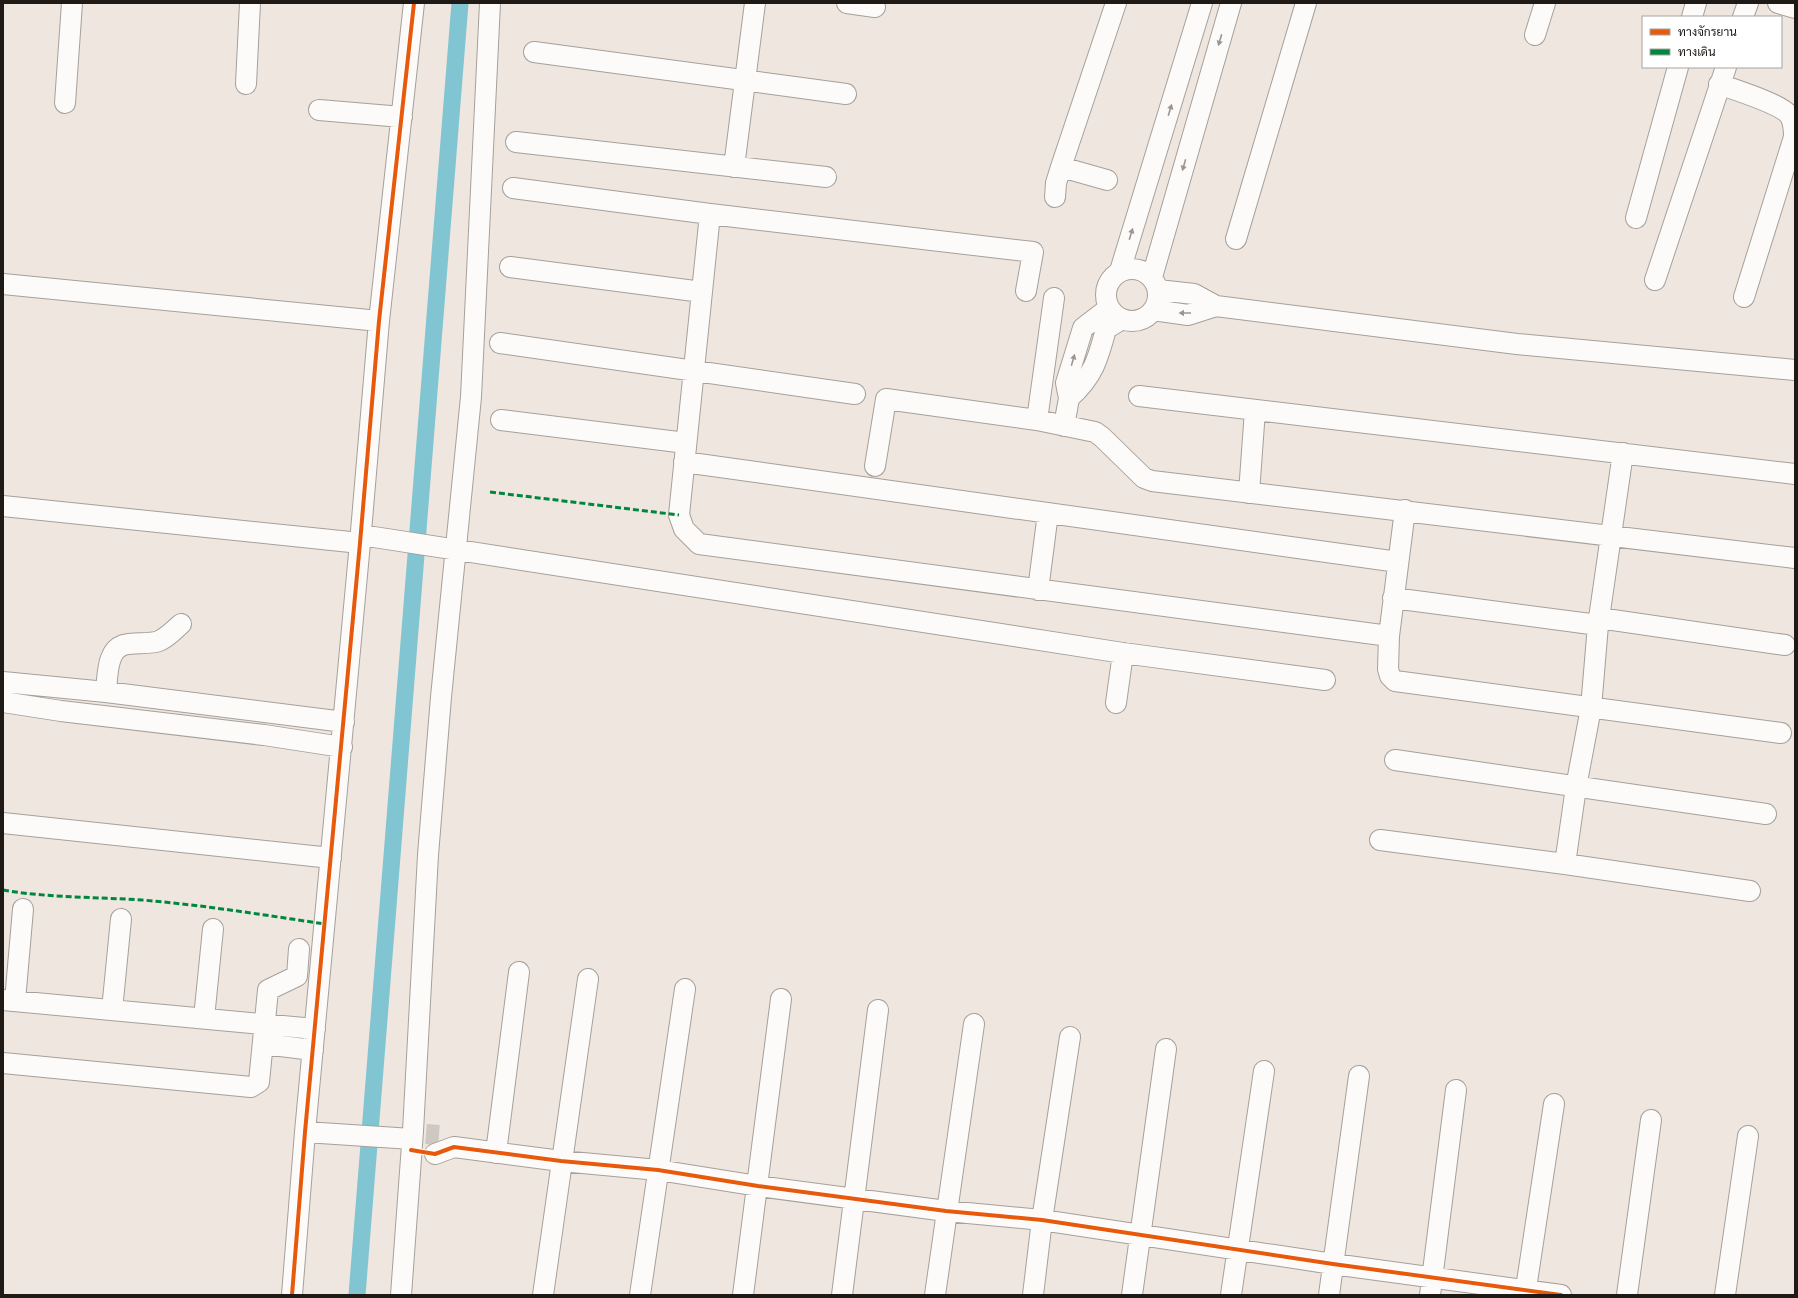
<svg xmlns="http://www.w3.org/2000/svg" width="1798" height="1298" viewBox="0 0 1798 1298" font-family="'DM Sans',Sarabun,sans-serif">
<style>
.lines{fill:none;stroke-linecap:round;stroke-linejoin:round}
.canal{stroke:#80c5d1;stroke-width:17}
.minor-tunnel{stroke:#cfc7c1;stroke-width:20;stroke-dasharray:20 10;stroke-linecap:butt}
.minor-casing{stroke:#a6a09a;stroke-width:22}
.minor{stroke:#fcfbfa;stroke-width:20}
.quiet{stroke:#00873e;stroke-width:3;stroke-dasharray:6 3;stroke-linecap:butt}
.cycleway-casing{stroke:#fff;stroke-width:6}
.cycleway{stroke:#e8590c;stroke-width:4}
.oneway{fill:#999693}
</style>
<rect width="100%" height="100%" fill="#eee6df"/>
<g class="lines">
<path class="canal" d="M 357,1295 L 460,3"/>
<path class="minor-tunnel" d="M 426,1134 L 439,1135"/>
<g class="minor-casing">
<path id="minor" d="M 847,3 L 875,7
M 1778,3 L 1795,8
M 1692,17 L 1696,3
M 1743,17 L 1748,3
M 1535,35 L 1545,3
M 534,52 L 846,94
M 246,84 L 250,3
M 1719,84 C 1735,90 1782,104 1790,116 C 1794,123 1794,129 1794,137 L 1744,297
M 65,103 L 72,3
M 319,110 L 402,117
M 516,142 L 826,177
M 734,167 L 755,3
M 1061,167 L 1107,180
M 513,188 L 710,214 L 1033,252 L 1026,291
M 1055,197 L 1056,183 L 1061,167 L 1116,3
M 710,214 L 679,515 L 684,529 L 699,544 L 1389,636
M 1636,218 L 1678,67
M 1236,239 L 1306,3
M 510,267 L 702,292
M1106 295a26 26 0 1 1 52 0a26 26 0 1 1-52 0Z
M 1120,271 L 1202,3
M 1152,277 L 1231,3
M 1655,280 L 1726,67
M 3,284 L 379,321
M 1158,290 L 1194,294 L 1216,306 L 1517,344 L 1795,370
M 1054,298 L 1037,420 L 1095,432 L 1102,437 L 1144,478 L 1152,481 L 1795,558
M 1153,310 L 1188,315 L 1216,306
M 500,343 L 855,394
M 1139,396 L 1795,474
M 1069,398 C 1093,377 1098,359 1106,329 L 1122,319
M 501,420 L 686,443
M 1064,426 L 1069,398 L 1066,383 L 1083,328 L 1109,308
M 684,462 L 1398,562
M 875,466 L 886,399 L 1037,420
M 1249,493 L 1255,410
M 3,506 L 360,543
M 1405,510 L 1389,636 L 1388,669 L 1390,676 L 1395,681 L 1781,733
M 361,535 L 1123,653 L 1325,680
M 1038,590 L 1048,513
M 1393,598 L 1598,625
M 1599,618 L 1785,645
M 3,682 L 106,692 L 344,722
M 106,692 C 107,681 107,668 111,658 C 119,636 142,647 159,641 C 168,637 174,630 181,624
M 3,702 L 61,711 L 264,735 L 342,747
M 1116,703 L 1123,653
M 1395,760 L 1766,814
M 3,823 L 331,858
M 1380,840 L 1565,864 L 1750,891
M 1565,864 L 1576,787 L 1591,708 L 1598,625 L 1623,453
M 3,1000 L 315,1029
M 15,1001 L 23,909
M 112,1010 L 121,919
M 204,1018 L 213,929
M 264,1044 L 313,1050
M 3,1063 L 251,1087 L 259,1082 L 268,990 L 297,976 L 299,949
M 305,1132 L 412,1139
M 496,1153 L 519,972
M 435,1154 L 454,1147 L 561,1161 L 658,1170 L 758,1186 L 946,1211 L 1042,1220 L 1333,1264 L 1561,1295
M 292,1295 L 305,1132 L 360,543 L 379,321 L 414,3
M 401,1295 L 413,1131 L 428,855 L 441,697 L 471,397 L 490,3
M 543,1295 L 588,979
M 640,1295 L 685,989
M 743,1295 L 781,999
M 842,1295 L 878,1010
M 935,1295 L 974,1024
M 1033,1295 L 1042,1220 L 1070,1037
M 1132,1295 L 1166,1049
M 1231,1295 L 1264,1071
M 1329,1295 L 1359,1076
M 1430,1295 L 1456,1090
M 1525,1295 L 1554,1104
M 1627,1295 L 1651,1120
M 1725,1295 L 1748,1136"/>
</g>
<use href="#minor" class="minor"/>
<path class="quiet" d="M 490,492 L 679,515
M 3,890 C 49,898 96,897 142,900 C 203,905 264,915 325,924"/>
<g class="cycleway-casing">
<path id="cycleway" d="M 411,1150 L 435,1154 L 454,1147 L 561,1161 L 658,1170 L 758,1186 L 946,1211 L 1042,1220 L 1333,1264 L 1561,1295
M 292,1295 L 305,1132 L 360,543 L 379,321 L 414,3"/>
</g>
<use href="#cycleway" class="cycleway"/>
</g>
<defs><path id="oneway-solid" d="M-6-.8H1V-3.2L6.5 0L1 3.2V.8H-6Z"/></defs>
<g class="oneway">
<use href="#oneway-solid" transform="translate(1220 40) rotate(106)"/>
<use href="#oneway-solid" transform="translate(1170 110) rotate(-73)"/>
<use href="#oneway-solid" transform="translate(1184 165) rotate(106)"/>
<use href="#oneway-solid" transform="translate(1131 234) rotate(-73)"/>
<use href="#oneway-solid" transform="translate(1185 313) rotate(-180)"/>
<use href="#oneway-solid" transform="translate(1073 360) rotate(-74)"/>
</g>
<rect width="1798" height="1298" fill="none" stroke="#1f1a16" stroke-width="8"/>
<rect x="1642" y="16" width="140" height="52" fill="#ffffff" stroke="#a5a3a2"/>
<rect x="1650" y="29" width="20" height="6" fill="#e8590c" stroke="#a5a3a2"/>
<text x="1678" y="36" font-size="12" fill="#1f1a16">ทางจักรยาน</text>
<rect x="1650" y="49" width="20" height="6" fill="#00873e" stroke="#a5a3a2"/>
<text x="1678" y="56" font-size="12" fill="#1f1a16">ทางเดิน</text>
</svg>
